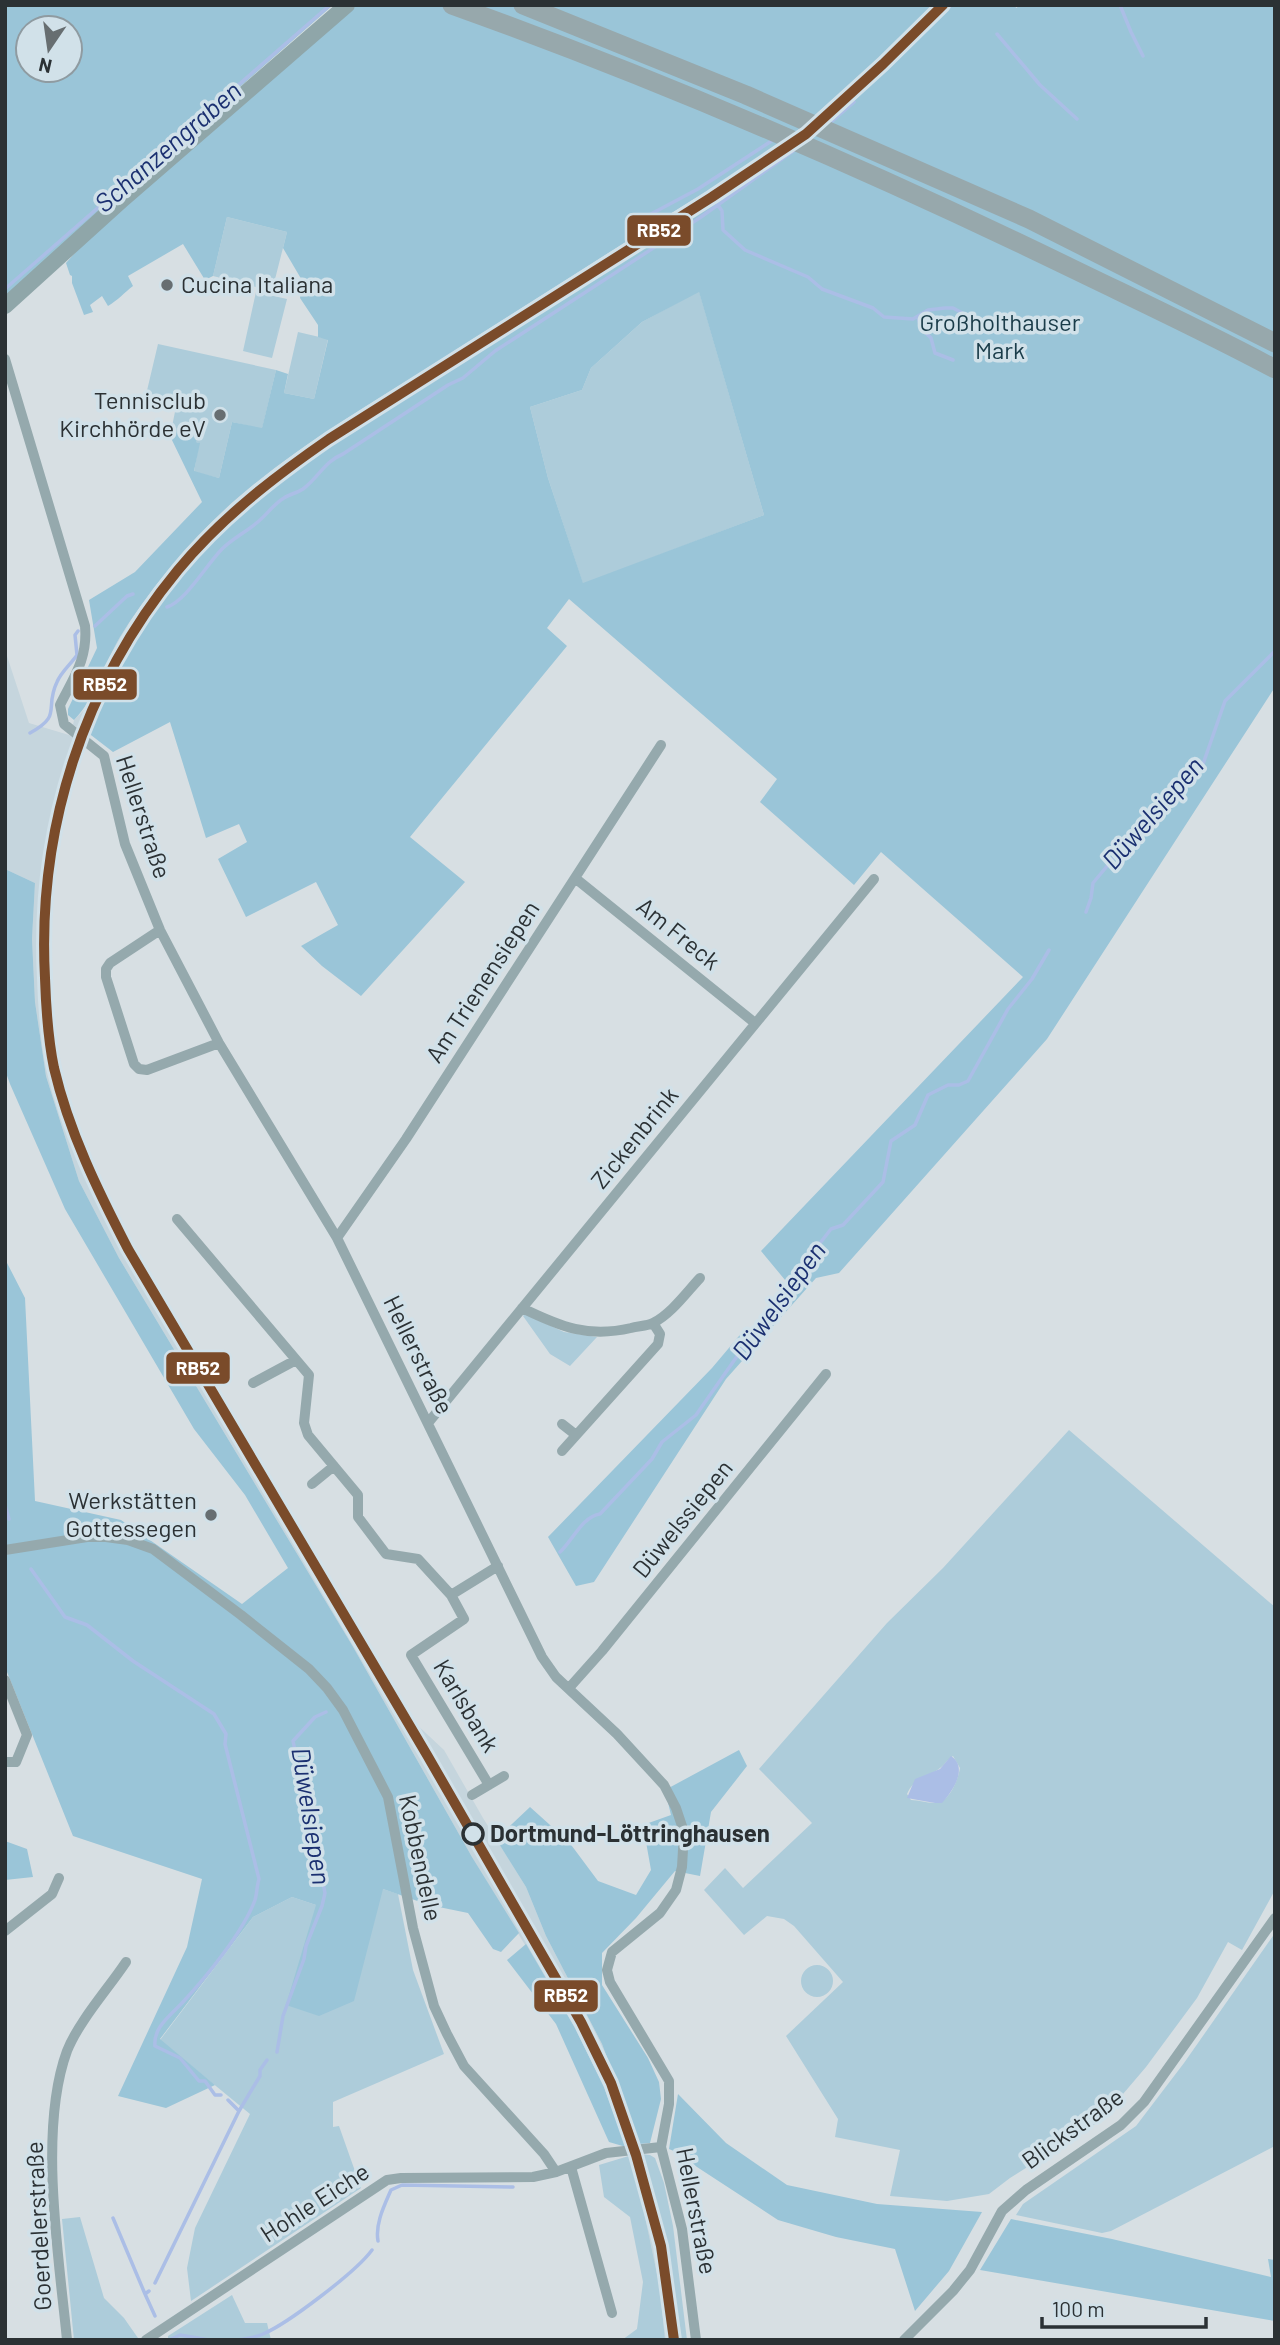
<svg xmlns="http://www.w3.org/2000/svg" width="1280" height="2345" viewBox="0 0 1280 2345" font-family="Barlow,sans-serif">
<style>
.built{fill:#c5d5dd}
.green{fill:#adccda;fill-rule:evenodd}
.forest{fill:#9ac5d8;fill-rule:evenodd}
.water{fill:#abbee6}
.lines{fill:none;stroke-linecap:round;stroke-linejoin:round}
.stream{stroke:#abbee6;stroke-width:3.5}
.minor{stroke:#95a9ad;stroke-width:10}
.secondary{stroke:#8fa6a9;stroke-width:16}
.motorway{stroke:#97a8ac;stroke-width:19}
.rail-1-casing{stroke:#d1e1e9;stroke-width:16}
.rail-1{stroke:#7a4b2a;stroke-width:10}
.poi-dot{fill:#676e71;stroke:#d1e1e9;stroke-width:2.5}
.stop-dot{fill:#d1e1e9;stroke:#2b3134;stroke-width:3.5}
.labels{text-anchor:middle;stroke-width:7;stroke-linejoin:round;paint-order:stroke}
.poi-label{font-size:24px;fill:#2b3134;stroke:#d1e1e9;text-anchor:end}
.park-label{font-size:24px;fill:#1a3c49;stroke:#d1e1e9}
.street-label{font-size:24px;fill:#2b3134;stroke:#d1e1e9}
.stop-label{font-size:24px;font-weight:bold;fill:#2b3134;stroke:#d1e1e9;text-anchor:start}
.water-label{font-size:26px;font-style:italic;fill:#1b3071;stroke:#d1e1e9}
.line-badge{stroke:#d1e1e9;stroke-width:2.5}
.badge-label{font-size:19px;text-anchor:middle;font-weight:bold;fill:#fff}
</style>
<rect width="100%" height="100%" fill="#d7dfe3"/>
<path class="built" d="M 934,5 L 950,5 L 887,67 L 811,136 L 753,176 L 339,437 L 264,492 L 228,522 L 174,582 L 153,610 L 116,672 L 87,732 L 73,725 L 74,720 L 86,708 L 104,667 L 121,635 L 164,577 L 220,514 L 256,484 L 332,429 L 741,170 L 798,130 L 877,60 Z
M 5,650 L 29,723 L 69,735 L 82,743 L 66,794 L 52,859 L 47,932 L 50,1001 L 60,1068 L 81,1136 L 111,1208 L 414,1722 L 444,1750 L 483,1818 L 526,1887 L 546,1936 L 602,2044 L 639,2144 L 623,2146 L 604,2087 L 575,2028 L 472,1857 L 352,1645 L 119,1258 L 79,1181 L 46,1076 L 35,1002 L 32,939 L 35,883 L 5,869 Z
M 641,2154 L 657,2203 L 677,2306 L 679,2340 L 665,2340 L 660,2288 L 632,2155 Z"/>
<path class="green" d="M 227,217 L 287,232 L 272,291 L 213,276 Z
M 699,291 L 764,515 L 583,584 L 548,478 L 530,407 L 582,390 L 591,368 L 642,322 Z
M 256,292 L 287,299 L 272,358 L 243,351 Z
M 298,332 L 328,339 L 314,399 L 284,393 Z
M 158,344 L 276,370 L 262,429 L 232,422 L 219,478 L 194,472 L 199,443 L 174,433 L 173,437 L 170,436 L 176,407 L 145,399 Z
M 525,1314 L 564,1332 L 597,1337 L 570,1366 L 550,1354 L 523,1316 Z
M 1069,1430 L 1275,1607 L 1275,1890 L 1242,1950 L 1228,1942 L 1197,1998 L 1146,2067 L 1100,2121 L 1010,2178 L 989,2194 L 947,2201 L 890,2196 L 900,2150 L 835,2137 L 838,2119 L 786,2036 L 843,1982 L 794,1926 L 784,1919 L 767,1916 L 744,1935 L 704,1890 L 725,1868 L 743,1888 L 812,1823 L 759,1769 L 887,1623 L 943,1568 ZM 953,1756 L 960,1768 C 958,1780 949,1804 934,1803 C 926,1803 919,1800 911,1800 L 907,1794 C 914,1777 928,1778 940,1768 C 946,1764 946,1760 953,1756 Z
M 383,1889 L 398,1894 L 413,1970 L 444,2054 L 333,2102 L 333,2127 L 339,2126 L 361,2188 L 191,2301 L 187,2268 L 195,2228 L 250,2114 L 160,2040 L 253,1917 L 292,1897 L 316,1905 Z
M 1275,1933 L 1275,2146 L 1111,2231 L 1102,2233 L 1016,2215 L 1023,2204 L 1136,2126 L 1184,2063 Z
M801 1981a16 16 0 1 1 32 0a16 16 0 1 1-32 0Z
M 641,2154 L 650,2155 L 655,2158 L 664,2183 L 673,2226 L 687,2340 L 679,2340 C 674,2276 660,2214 641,2154 Z
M 632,2155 L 660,2288 L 665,2340 L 622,2340 L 637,2329 L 643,2282 L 630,2217 L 604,2197 L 599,2165 Z
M 80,2217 L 104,2298 L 124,2318 L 138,2338 L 136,2340 L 74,2340 L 62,2219 Z
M 232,2295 L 245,2323 L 267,2323 L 271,2340 L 168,2340 L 168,2336 Z"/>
<path class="forest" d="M 5,5 L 333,5 L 131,183 L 5,298 ZM 28,28 L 70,28 L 70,70 L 28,70 Z
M 347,5 L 934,5 L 877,60 L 798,130 L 741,170 C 637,234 535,300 432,365 C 360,411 282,455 220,514 C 183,550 147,593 120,637 C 104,664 96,698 74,720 L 68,715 L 68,709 L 97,648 L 89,600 L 135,572 L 202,502 L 170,436 L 173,436 L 174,433 L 197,438 L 196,442 L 200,443 L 194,471 L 219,478 L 232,422 L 262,428 L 276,370 L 288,374 L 284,393 L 314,399 L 328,340 L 318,337 L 318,325 L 300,298 L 303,282 L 283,248 L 287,232 L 227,217 L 213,276 L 205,280 L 183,244 L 128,276 L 133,286 C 124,293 118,300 108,306 L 102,296 L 90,305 L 93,312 L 84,315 L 72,283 L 72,276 L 70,275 L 66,263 L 122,200 Z
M 950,5 L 1015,5 L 1016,8 L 1021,5 L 1275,5 L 1275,687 L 1047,1039 L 839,1273 L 816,1278 L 726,1379 L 594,1582 L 576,1586 L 548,1537 L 712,1368 L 744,1330 L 750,1333 L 790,1286 L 761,1251 L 1023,977 L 881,852 L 854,885 L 760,802 L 777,779 L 569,599 L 547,628 L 567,646 L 410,837 L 465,882 L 361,996 L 322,966 L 301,946 L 338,925 L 316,882 L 246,917 L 218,859 L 247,842 L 239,824 L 206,838 L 170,722 L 113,752 L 87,732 C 122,655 165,582 228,523 C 291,462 370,418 445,372 C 548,307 651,242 753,176 L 811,136 L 887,67 ZM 699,292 L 764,515 L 583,583 L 548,478 L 530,407 L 582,390 L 591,368 L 642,322 Z
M 5,869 L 35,883 L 32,939 L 35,1002 L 46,1076 L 79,1181 L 119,1258 L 352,1645 L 472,1857 L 519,1933 L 501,1952 L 493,1949 L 468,1913 L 429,1905 L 383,1889 L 354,2001 L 319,2016 L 286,2005 L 316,1905 L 292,1897 L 253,1917 L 160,2039 L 215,2085 L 166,2108 L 118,2096 L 187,1947 L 202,1879 L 73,1836 L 5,1667 L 5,1259 L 25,1298 L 35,1501 L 121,1520 L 242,1604 L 288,1568 L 245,1495 L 194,1429 L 65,1209 L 10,1084 L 5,1070 Z
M 739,1750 L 747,1766 L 711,1812 L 700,1876 L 675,1871 L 636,1918 L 602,1953 L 602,1985 L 648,2058 L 659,2082 L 661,2099 L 650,2143 L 639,2144 L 602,2044 L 546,1936 L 526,1887 L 496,1839 L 530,1807 L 569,1842 L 598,1881 L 636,1895 L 651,1870 L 643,1825 L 671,1815 L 665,1790 Z
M 5,1841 L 27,1849 L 33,1877 L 5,1880 Z
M 526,1944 L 575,2028 L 604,2087 L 626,2147 L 609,2142 L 556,2024 L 507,1960 Z
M 678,2094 L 726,2143 L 787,2185 L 877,2204 L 982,2212 L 949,2271 L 915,2311 L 895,2249 L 836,2237 L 778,2220 L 697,2167 L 681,2154 L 669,2149 Z
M 1011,2219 L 1112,2239 L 1271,2277 L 1268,2259 L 1275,2260 L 1275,2321 L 980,2270 Z"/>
<path class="water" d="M 951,1756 C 968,1767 954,1790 942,1803 L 935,1803 L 907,1798 L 915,1779 L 940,1769 Z"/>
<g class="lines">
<path class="stream" d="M 1120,5 L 1131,32 L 1143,56
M 937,19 L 951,5
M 997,34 L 1040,85 L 1077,119
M 830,123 L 854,102
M 718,205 L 722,211 L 723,230 L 745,250 L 808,277 L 822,289 L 873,308 L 884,317 L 913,319 L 928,310 L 945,308 L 953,308 L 968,316
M 634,229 L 634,223 L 698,189 L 773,140
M 5,289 L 330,5
M 918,317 L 921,328 L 931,338 L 935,353 L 953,360
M 167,607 C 186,601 207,564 222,549 C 233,538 248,531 260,520 C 268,513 274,504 284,498 C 290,494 297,493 303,489 C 318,478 325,461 343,454 L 448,385 L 463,378 L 495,351 L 701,217 L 796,149
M 95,626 L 127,596 L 133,594
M 30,733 C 63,715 44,709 57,682 C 61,672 71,664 77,655 L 75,635 L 78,631
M 1086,912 L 1091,898 L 1093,883 L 1163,799 L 1203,764 L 1225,701 L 1275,651
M 5,1505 L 9,1519
M 560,1552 C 572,1541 583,1516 600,1514 L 652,1459 L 662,1442 L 696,1415 L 782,1292 L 831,1229 L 843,1225 L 883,1182 L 891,1141 L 915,1125 L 928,1095 L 948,1085 L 959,1085 L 968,1081 L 1008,1009 L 1032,979 L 1049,950
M 31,1569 L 65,1617 L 87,1625 L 133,1661 L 214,1714 L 226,1734 L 225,1744 L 259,1879 C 257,1885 257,1893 255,1900 C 243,1932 207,1976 183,2002 C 171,2015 153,2027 155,2046 L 180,2058 L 199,2081 L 205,2081 L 215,2095 L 221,2095
M 277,2052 L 283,2016 L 304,1959 L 306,1946 L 322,1906 L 325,1893 L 293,1741 L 315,1717 L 326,1712
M 239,2111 L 260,2076 L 260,2070 L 267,2060
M 113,2218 L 145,2294
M 378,2241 C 375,2224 384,2206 391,2190 L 402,2185 L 513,2187
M 155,2283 L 239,2111 L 228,2100
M 149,2291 L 145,2294 L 155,2316
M 169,2340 L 180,2335 L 209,2340
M 236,2340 C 245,2339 254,2338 263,2334 C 287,2324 356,2272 372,2250"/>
<path class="minor" d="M 5,359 L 85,626 C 88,658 74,677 60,705 L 64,724 L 104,756 L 125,844 L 160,930 L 219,1043 L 337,1238 L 542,1657 L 556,1677 L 617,1734 L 664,1785 L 676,1808 L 684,1832 L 682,1867 L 676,1890 L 660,1913 L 612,1952 L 607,1970 L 610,1982 L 669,2081 L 669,2104 L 661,2147 L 682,2229 L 696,2340
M 575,878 L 755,1023
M 160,930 L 110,963 L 106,969 L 106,977 L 134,1064 L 139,1069 L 147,1070 L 219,1043
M 177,1219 L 309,1375 L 304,1423 L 308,1435 L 358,1495 L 358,1517 L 386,1554 L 418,1559 L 451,1595 L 464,1619 L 411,1655 L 489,1785
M 337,1238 L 406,1139 L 661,745
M 522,1308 C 561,1327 588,1338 631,1328 C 638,1326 647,1326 653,1323 C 671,1314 686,1293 700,1278
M 253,1383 L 296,1360
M 428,1423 L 874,879
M 562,1424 L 576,1435
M 562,1451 L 658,1344 L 660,1334 L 653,1323
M 312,1484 L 334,1466
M 5,1550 L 87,1537 L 106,1537 L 128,1540 L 153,1549 L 241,1615 L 309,1669 L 327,1688 L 343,1710 L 388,1797 L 413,1928 L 434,2006 L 447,2034 L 464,2066 L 544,2154 L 556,2172
M 451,1595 L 498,1566
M 5,1680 L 27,1735 L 16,1762 L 5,1762
M 569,1688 L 602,1651 L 826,1374
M 472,1795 L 504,1776
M 5,1931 L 52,1894 L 59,1878
M 571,2167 L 612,2313
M 67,2340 C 59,2257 38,2130 67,2051 C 79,2021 108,1989 126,1962
M 146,2340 L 387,2180 L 401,2178 L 533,2177 L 556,2172 L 606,2153 L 661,2147
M 904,2340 L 953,2291 L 970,2270 L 1002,2211 L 1026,2190 L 1121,2125 L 1144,2102 L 1275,1918"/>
<path class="secondary" d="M 5,306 L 122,200 L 347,5"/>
<path class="motorway" d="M 452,5 C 664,81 869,170 1071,268 C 1139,301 1208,333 1275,369
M 523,5 L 746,95 L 1029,219 L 1275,343"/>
<g class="rail-1-casing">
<path id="rail-1" d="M 674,2340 L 661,2246 L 636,2155 L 611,2083 L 581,2022 L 427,1755 L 128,1249 C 98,1191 69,1132 54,1068 C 48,1039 46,1008 45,978 C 37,830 83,685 178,570 C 221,518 274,477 329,439 L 712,197 L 806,134 L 883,64 L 943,5"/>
</g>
<use href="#rail-1" class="rail-1"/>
</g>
<g class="poi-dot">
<circle cx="167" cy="285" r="7"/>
<circle cx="220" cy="415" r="7"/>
<circle cx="211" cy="1515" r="7"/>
</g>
<circle class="stop-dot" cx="473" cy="1834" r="10"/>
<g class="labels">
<g class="poi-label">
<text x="181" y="293" text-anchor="start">Cucina Italiana</text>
<text x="206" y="409">Tennisclub<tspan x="206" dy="28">Kirchhörde eV</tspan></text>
<text x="197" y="1509">Werkstätten<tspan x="197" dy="28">Gottessegen</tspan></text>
</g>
<g class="park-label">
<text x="1000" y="331">Großholthauser<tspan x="1000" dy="28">Mark</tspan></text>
</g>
<g class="street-label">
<text transform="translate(143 817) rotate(72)" y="8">Hellerstraße</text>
<text transform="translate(678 934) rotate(39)" y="8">Am Freck</text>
<text transform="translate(483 982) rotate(-57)" y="8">Am Trienensiepen</text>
<text transform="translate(635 1138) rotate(-51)" y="8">Zickenbrink</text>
<text transform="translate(418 1355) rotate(64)" y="8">Hellerstraße</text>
<text transform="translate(683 1519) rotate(-51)" y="8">Düwelssiepen</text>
<text transform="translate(466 1706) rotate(59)" y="8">Karlsbank</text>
<text transform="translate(420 1858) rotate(78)" y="8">Kobbendelle</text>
<text transform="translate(1073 2129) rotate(-36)" y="8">Blickstraße</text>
<text transform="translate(315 2203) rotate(-33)" y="8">Hohle Eiche</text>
<text transform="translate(696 2211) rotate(79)" y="8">Hellerstraße</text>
<text transform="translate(39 2226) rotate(-93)" y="8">Goerdelerstraße</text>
</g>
<g class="stop-label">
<text x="490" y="1842">Dortmund-Löttringhausen</text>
</g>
<g class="water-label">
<text transform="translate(168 147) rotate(-41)" y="9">Schanzengraben</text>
<text transform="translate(1153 813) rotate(-49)" y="9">Düwelsiepen</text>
<text transform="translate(779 1301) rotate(-54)" y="9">Düwelsiepen</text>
<text transform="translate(311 1816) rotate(81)" y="9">Düwelsiepen</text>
</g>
</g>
<g class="line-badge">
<rect x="626" y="214" width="66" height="33" rx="7" fill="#7a4b2a"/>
<rect x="72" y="668" width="66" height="33" rx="7" fill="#7a4b2a"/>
<rect x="165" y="1351" width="66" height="34" rx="7" fill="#7a4b2a"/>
<rect x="533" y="1979" width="66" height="34" rx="7" fill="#7a4b2a"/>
</g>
<g class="badge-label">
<text x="659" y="237">RB52</text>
<text x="105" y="691">RB52</text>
<text x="198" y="1375">RB52</text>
<text x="566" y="2002">RB52</text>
</g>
<rect width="1280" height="2345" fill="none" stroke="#2b3134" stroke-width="14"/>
<g transform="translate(49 49) rotate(193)"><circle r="33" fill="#d1e1e9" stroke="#8f9ba1" stroke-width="2"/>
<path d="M0-5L12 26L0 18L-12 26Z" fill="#676e71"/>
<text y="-10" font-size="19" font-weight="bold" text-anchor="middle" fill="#2b3134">N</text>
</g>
<path d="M1042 2317v10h164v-10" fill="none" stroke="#2b3134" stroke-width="3.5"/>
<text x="1052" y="2317" font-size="21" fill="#2b3134" stroke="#d1e1e9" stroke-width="5" paint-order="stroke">100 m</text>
</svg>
